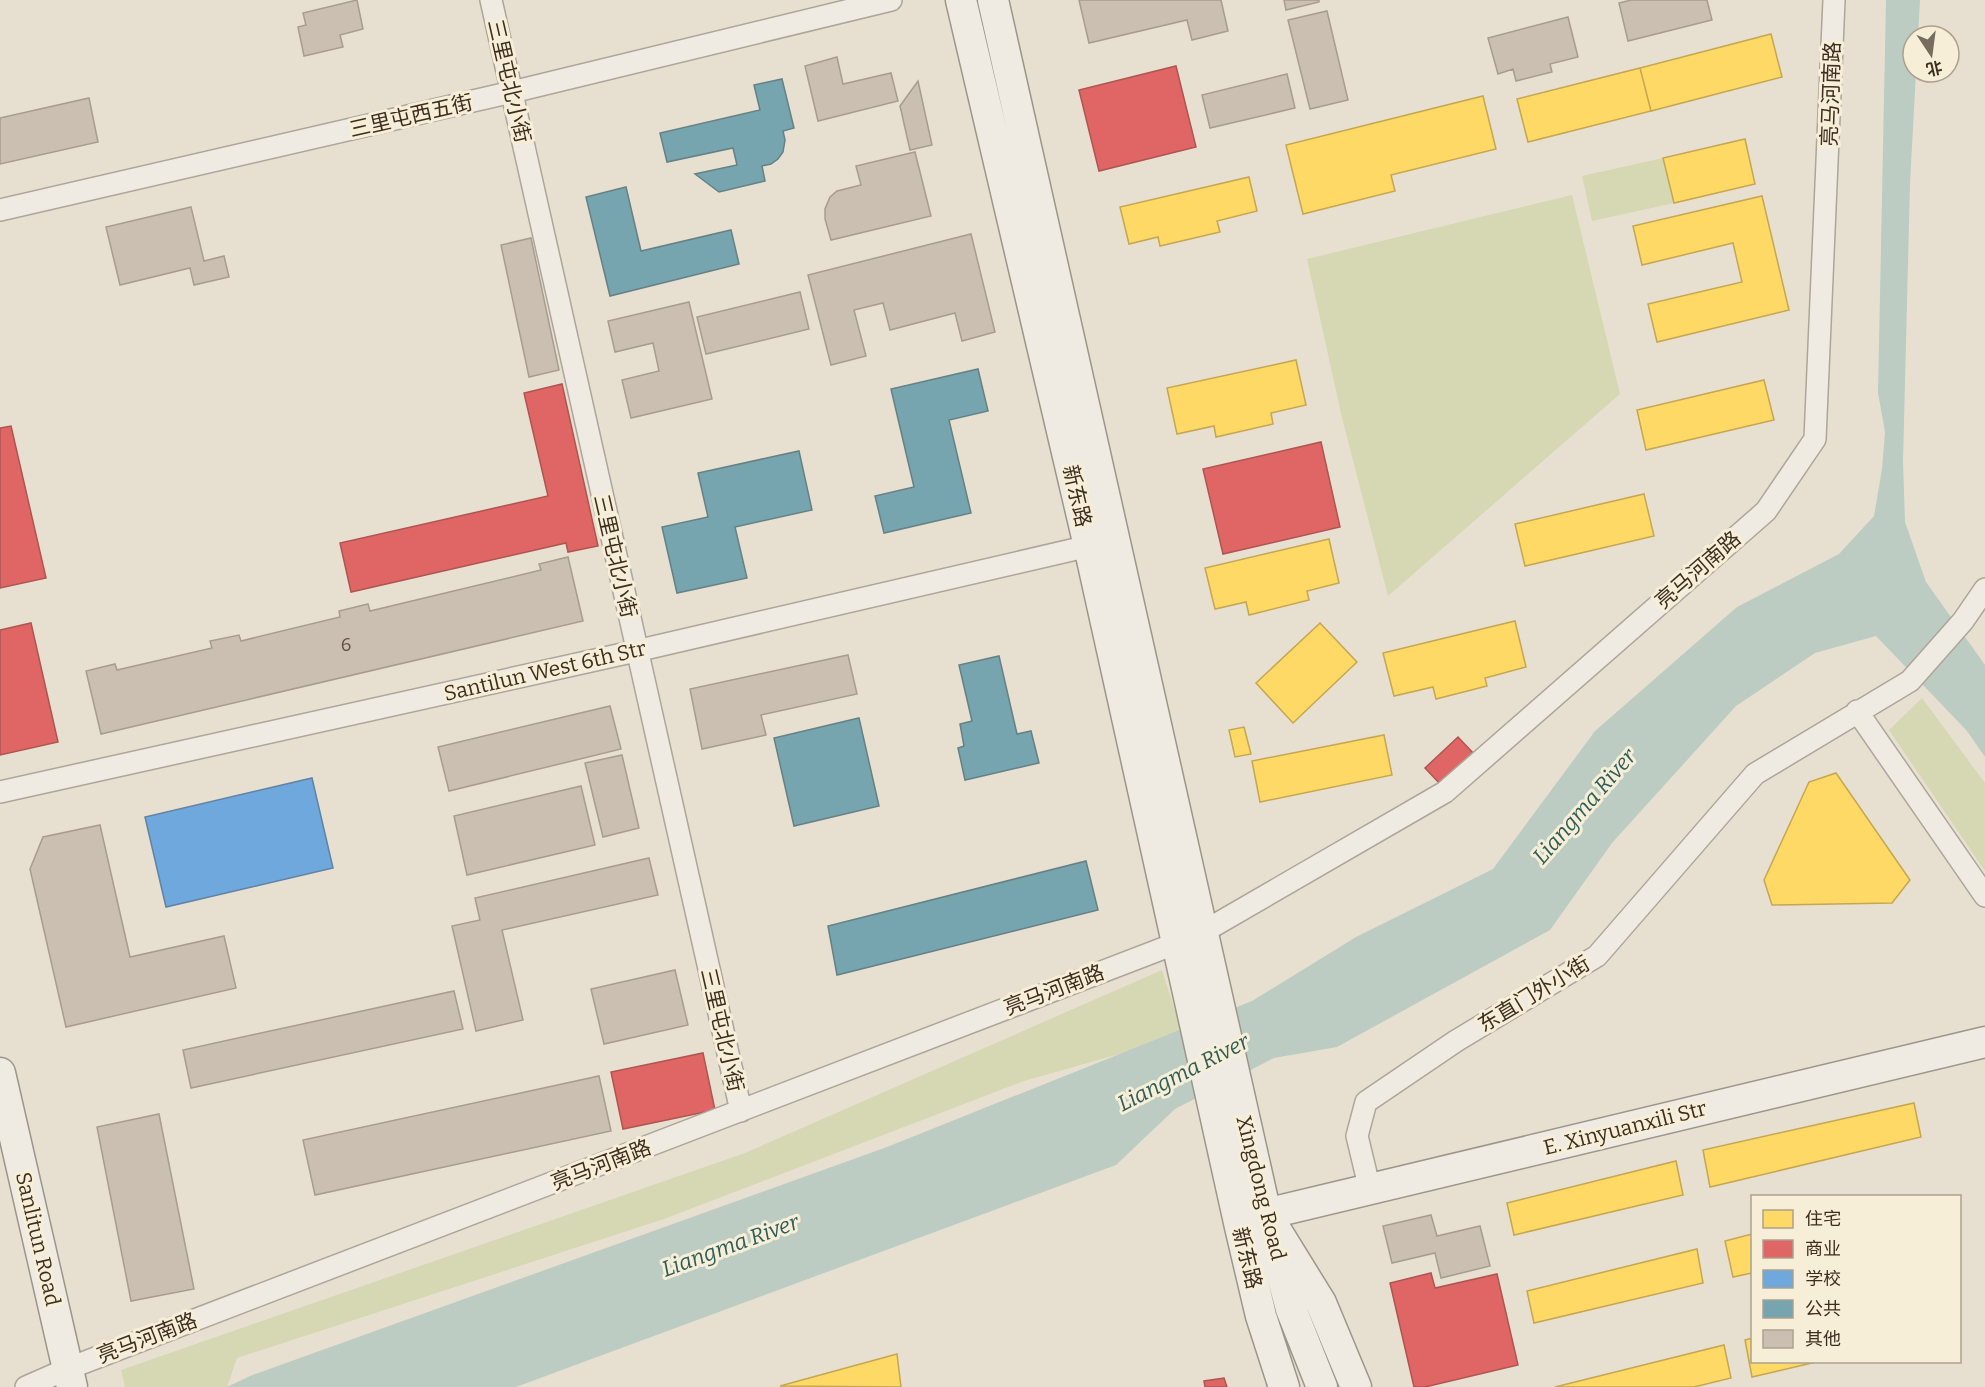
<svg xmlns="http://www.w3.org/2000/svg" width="1985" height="1387" viewBox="0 0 1985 1387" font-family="Bitter,'Noto Sans SC',serif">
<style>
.green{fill:#d6d7b3}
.water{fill:#bcccc2}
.homes{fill:#ffd966;stroke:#c5a651;stroke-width:1.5}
.shops{fill:#e06666;stroke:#af5551;stroke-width:1.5}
.schools{fill:#6fa8dc;stroke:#6083a4;stroke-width:1.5}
.public{fill:#76a5af;stroke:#658184;stroke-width:1.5}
.building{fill:#cbbfb2;stroke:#a89c90;stroke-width:1.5}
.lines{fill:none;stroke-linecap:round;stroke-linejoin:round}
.street-casing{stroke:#ada599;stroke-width:24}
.secondary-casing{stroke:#9c958a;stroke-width:33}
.street{stroke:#efebe3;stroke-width:21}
.secondary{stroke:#efebe3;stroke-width:30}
.labels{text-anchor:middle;stroke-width:6;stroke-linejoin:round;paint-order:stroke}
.number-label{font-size:18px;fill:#605244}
.street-label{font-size:21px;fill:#3d2e20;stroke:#f7eed8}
.water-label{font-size:22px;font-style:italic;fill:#2f5d5a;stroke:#f7eed8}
</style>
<rect width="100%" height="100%" fill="#e7e0d1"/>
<path class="green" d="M 1663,158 L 1674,203 L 1592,221 L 1582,176 Z
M 1572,195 L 1620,394 L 1388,596 L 1342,418 L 1307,259 Z
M 1922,698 L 1985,783 L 1985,871 L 1889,730 Z
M 1162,970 L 1183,1036 L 1024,1081 L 664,1219 L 237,1358 L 227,1387 L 125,1387 L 121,1370 L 745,1153 Z"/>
<path class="water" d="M 1886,0 L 1920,0 L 1918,36 L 1913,36 L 1913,72 L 1916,72 L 1910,184 L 1903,462 L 1905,522 L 1926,582 L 1985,665 L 1985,757 L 1967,731 L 1876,636 L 1815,653 L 1736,706 L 1612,843 L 1550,930 L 1337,1047 L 1274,1058 L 1175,1109 L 1116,1165 L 516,1387 L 227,1387 L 250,1376 L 887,1147 L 1252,1001 L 1356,937 L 1493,869 L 1595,731 L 1737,607 L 1839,554 L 1874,516 L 1882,469 L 1885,432 L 1878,393 Z"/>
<path class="homes" d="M 1771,34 L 1782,77 L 1651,111 L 1640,68 Z
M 1640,68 L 1651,111 L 1528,142 L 1517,99 Z
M 1483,96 L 1496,149 L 1391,175 L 1395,191 L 1303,214 L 1286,145 Z
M 1745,139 L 1755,184 L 1674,203 L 1663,158 Z
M 1249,177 L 1257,211 L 1217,221 L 1220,232 L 1160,246 L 1158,237 L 1129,244 L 1120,207 Z
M 1762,196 L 1789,310 L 1657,342 L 1648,304 L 1742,282 L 1733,243 L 1642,265 L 1633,226 Z
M 1296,360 L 1306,405 L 1271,413 L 1273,424 L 1216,437 L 1214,426 L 1177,434 L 1167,388 Z
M 1764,380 L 1774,420 L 1646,450 L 1637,410 Z
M 1644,494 L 1654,536 L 1525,566 L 1515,524 Z
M 1329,539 L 1339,583 L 1307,591 L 1309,600 L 1249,615 L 1246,602 L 1215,609 L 1205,568 Z
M 1515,621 L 1526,667 L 1485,678 L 1487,686 L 1436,699 L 1433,687 L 1394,696 L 1383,653 Z
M 1320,623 L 1357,662 L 1293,723 L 1256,683 Z
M 1244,727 L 1251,754 L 1235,757 L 1229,730 Z
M 1384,735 L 1392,775 L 1260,802 L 1252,761 Z
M 1836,773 L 1910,880 L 1892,903 L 1772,905 L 1764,880 L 1809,782 Z
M 1914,1103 L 1921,1137 L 1710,1187 L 1703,1150 Z
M 1676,1161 L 1683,1195 L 1514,1235 L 1507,1203 Z
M 1752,1234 L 1752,1273 L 1733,1277 L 1725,1241 Z
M 1697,1249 L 1703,1283 L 1534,1323 L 1527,1291 Z
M 1752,1338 L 1752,1362 L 1816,1362 L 1752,1377 L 1745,1340 Z
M 1724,1345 L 1731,1378 L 1694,1387 L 1555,1387 Z
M 897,1354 L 901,1387 L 780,1386 Z"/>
<path class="shops" d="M 1176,66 L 1196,147 L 1099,171 L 1079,90 Z
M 562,384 L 598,546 L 568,552 L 566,543 L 351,592 L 340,543 L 548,496 L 524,393 Z
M 11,426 L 46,578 L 0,588 L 0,428 Z
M 1321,442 L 1340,527 L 1223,554 L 1203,469 Z
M 31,623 L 58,742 L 0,755 L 0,630 Z
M 1458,737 L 1475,755 L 1442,786 L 1425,768 Z
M 703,1053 L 715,1110 L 623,1129 L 611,1072 Z
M 1431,1273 L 1435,1288 L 1497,1274 L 1518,1365 L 1425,1387 L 1414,1387 L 1390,1283 Z
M 1224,1378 L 1227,1387 L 1205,1387 L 1204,1381 Z"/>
<path class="schools" d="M 312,778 L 333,868 L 166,907 L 145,817 Z"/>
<path class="public" d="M 782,79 L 794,128 L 783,131 L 785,140 L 783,152 L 778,159 L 771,164 L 762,166 L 765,181 L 719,192 L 695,174 L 737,165 L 733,148 L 667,162 L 660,133 L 760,110 L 754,85 Z
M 626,187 L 641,251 L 731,230 L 739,264 L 610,296 L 586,197 Z
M 978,369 L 988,411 L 949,420 L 971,513 L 884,533 L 875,496 L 914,487 L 891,389 Z
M 799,451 L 812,510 L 735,527 L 747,578 L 677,593 L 662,527 L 708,517 L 698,473 Z
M 999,656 L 1017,734 L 1031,731 L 1039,763 L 965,780 L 958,748 L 964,746 L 960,724 L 972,721 L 959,665 Z
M 859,718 L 879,806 L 794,826 L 774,738 Z
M 1086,861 L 1098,910 L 837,975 L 828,926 Z"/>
<path class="building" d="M 357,0 L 363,29 L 340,35 L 343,47 L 304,56 L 298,27 L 306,25 L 303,13 Z
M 1079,0 L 1221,0 L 1228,31 L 1192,40 L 1187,20 L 1089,43 Z
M 1284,0 L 1319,0 L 1319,2 L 1286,10 Z
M 1631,0 L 1707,0 L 1712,20 L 1628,41 L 1619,3 Z
M 1327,11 L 1348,100 L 1310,109 L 1288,20 Z
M 1568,17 L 1578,57 L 1550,64 L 1552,72 L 1516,81 L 1513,69 L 1498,74 L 1488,38 Z
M 837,57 L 843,84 L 891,73 L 898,101 L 818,121 L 805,66 Z
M 1287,74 L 1295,108 L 1210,128 L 1202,95 Z
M 918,81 L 932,145 L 910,150 L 900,106 Z
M 89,98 L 98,142 L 0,164 L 0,118 Z
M 915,152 L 931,216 L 831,240 L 825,219 L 825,209 L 830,197 L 837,191 L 861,185 L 856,166 Z
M 191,207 L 204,261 L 224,256 L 229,277 L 194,285 L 190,268 L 120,285 L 106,227 Z
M 971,234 L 995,332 L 962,341 L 955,313 L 890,330 L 883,303 L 854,310 L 866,356 L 831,365 L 808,275 Z
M 531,238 L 559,370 L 529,377 L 501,245 Z
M 800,292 L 809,329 L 706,354 L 697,317 Z
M 689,302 L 712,399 L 631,418 L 622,380 L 659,371 L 653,343 L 615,352 L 608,321 Z
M 568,557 L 583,621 L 101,734 L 86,671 L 115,664 L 117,670 L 212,648 L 210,641 L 239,635 L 241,641 L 340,617 L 339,611 L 368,604 L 370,611 L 541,570 L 539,564 Z
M 848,655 L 857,694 L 761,715 L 766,735 L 702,749 L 690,689 Z
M 610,706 L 621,749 L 449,791 L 438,747 Z
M 622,755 L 639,828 L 603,837 L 585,763 Z
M 581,786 L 595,845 L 467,875 L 454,816 Z
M 100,825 L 130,957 L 224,936 L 236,988 L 66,1027 L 30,869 L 43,837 Z
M 649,858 L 658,895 L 502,930 L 523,1020 L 476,1031 L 452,926 L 480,920 L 475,898 Z
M 675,970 L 688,1025 L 604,1044 L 591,989 Z
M 454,991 L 463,1029 L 191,1088 L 183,1050 Z
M 599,1076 L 611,1131 L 315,1195 L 303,1140 Z
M 159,1114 L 194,1289 L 131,1301 L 97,1127 Z
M 1431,1215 L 1437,1236 L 1480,1226 L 1490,1266 L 1441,1278 L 1435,1253 L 1392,1263 L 1383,1226 Z"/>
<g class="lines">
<g class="street-casing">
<path id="street" d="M 491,0 L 741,1111
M 0,210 L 512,92 L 891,0
M 1857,711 L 1985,896
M 0,792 L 636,651 L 1089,546
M 1203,932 L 1445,792 L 1766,511 L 1815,439 L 1834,0
M 1370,1190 L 1357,1136 L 1366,1102 L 1456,1041 L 1597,956 L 1755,774 L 1910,681 L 1963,621 L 1985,589
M 26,1387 L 67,1369 L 1177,943"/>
</g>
<g class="secondary-casing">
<path id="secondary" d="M 961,0 L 1089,546 L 1240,1227 L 1261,1316 L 1284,1387
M 993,0 L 1266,1214 L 1291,1309 L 1322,1387
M 0,1073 L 72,1387
M 1356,1387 L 1321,1303 L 1266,1214 L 1985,1042"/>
</g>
<use href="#street" class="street"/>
<use href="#secondary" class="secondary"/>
</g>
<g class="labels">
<g class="number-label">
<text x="346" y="651">6</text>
</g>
<g class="street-label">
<text transform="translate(509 81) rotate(77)" y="7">三里屯北小街</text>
<text transform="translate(1831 94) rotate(-88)" y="7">亮马河南路</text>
<text transform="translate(411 116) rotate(-13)" y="7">三里屯西五街</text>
<text transform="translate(1077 496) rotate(77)" y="7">新东路</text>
<text transform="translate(615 556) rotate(77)" y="7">三里屯北小街</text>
<text transform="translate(1698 570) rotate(-41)" y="7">亮马河南路</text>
<text transform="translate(545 671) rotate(-13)" y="7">Santilun West 6th Str</text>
<text transform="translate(1054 990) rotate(-21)" y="7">亮马河南路</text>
<text transform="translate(1534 994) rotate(-31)" y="7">东直门外小街</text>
<text transform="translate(722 1030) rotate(77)" y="7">三里屯北小街</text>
<text transform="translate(1625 1128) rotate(-14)" y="7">E. Xinyuanxili Str</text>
<text transform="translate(601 1165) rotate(-21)" y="7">亮马河南路</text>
<text transform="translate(1261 1188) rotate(76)" y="7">Xingdong Road</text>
<text transform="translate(38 1239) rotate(77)" y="7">Sanlitun Road</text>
<text transform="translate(1247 1258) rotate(76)" y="7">新东路</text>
<text transform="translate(147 1338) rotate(-21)" y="7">亮马河南路</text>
</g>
<g class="water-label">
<text transform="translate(1584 806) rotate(-49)" y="8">Liangma River</text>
<text transform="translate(1183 1072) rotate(-27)" y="8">Liangma River</text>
<text transform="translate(730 1245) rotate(-20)" y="8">Liangma River</text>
</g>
</g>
<rect x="1751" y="1195" width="210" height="168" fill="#f7eed8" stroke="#ada18e" stroke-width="1.5"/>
<rect x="1763" y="1210" width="30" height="18" fill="#ffd966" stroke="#ada18e" stroke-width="1.5"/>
<text x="1805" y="1225" font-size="18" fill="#3d2e20">住宅</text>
<rect x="1763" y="1240" width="30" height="18" fill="#e06666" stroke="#ada18e" stroke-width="1.5"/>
<text x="1805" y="1255" font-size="18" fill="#3d2e20">商业</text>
<rect x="1763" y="1270" width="30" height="18" fill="#6fa8dc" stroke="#ada18e" stroke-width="1.5"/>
<text x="1805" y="1285" font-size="18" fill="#3d2e20">学校</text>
<rect x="1763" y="1300" width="30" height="18" fill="#76a5af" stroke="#ada18e" stroke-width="1.5"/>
<text x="1805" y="1315" font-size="18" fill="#3d2e20">公共</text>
<rect x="1763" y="1330" width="30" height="18" fill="#cbbfb2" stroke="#ada18e" stroke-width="1.5"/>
<text x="1805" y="1345" font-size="18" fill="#3d2e20">其他</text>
<g transform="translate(1931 54) rotate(167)"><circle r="28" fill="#f7eed8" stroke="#ada18e" stroke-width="1.5"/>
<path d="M0-4.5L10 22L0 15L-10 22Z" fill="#786c5e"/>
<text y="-9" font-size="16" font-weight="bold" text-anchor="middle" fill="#3d2e20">北</text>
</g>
</svg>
